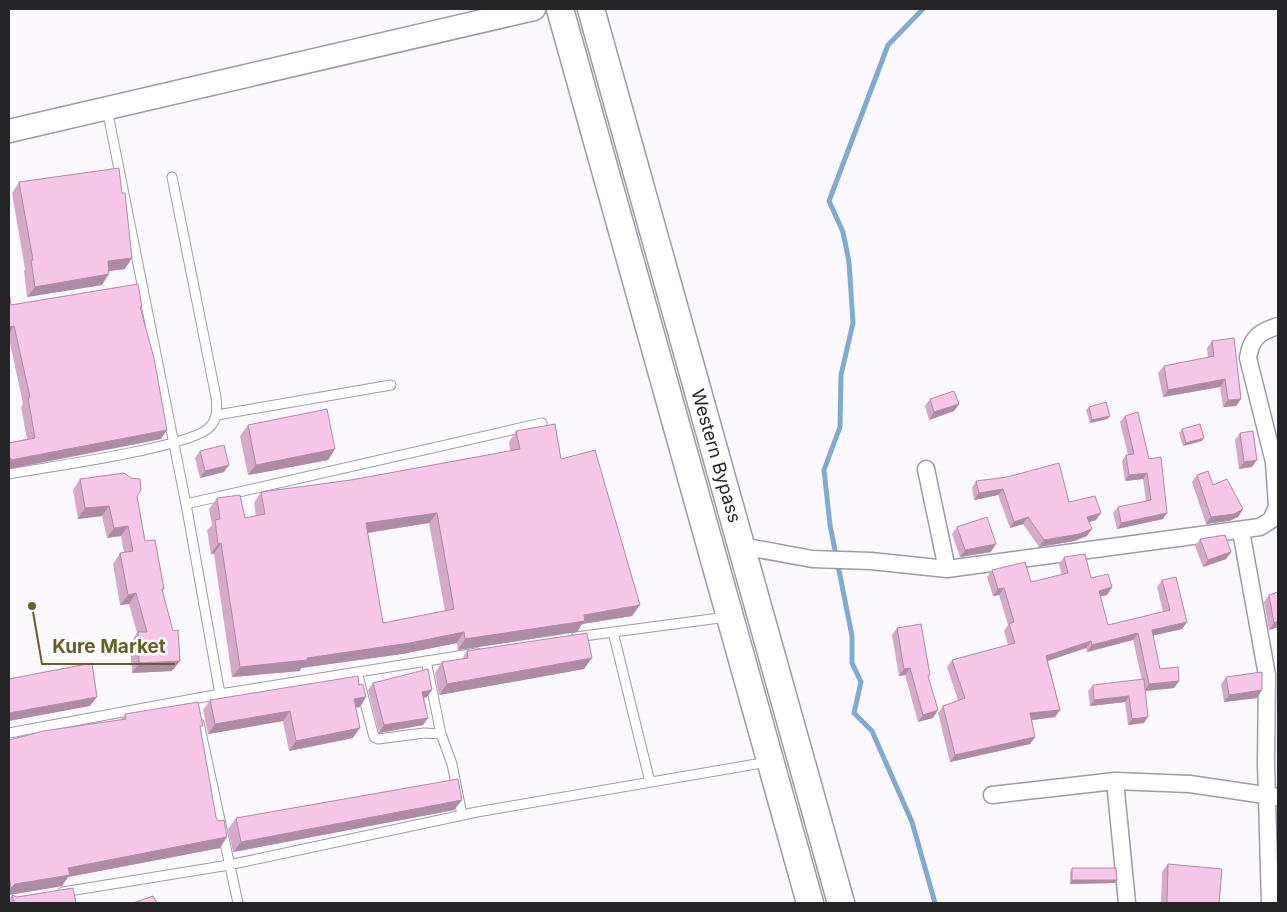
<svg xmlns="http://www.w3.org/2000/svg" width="1287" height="912" viewBox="0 0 1287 912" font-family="Inter,sans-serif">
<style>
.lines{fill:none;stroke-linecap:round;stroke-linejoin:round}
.stream{stroke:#80aad0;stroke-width:5}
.lane-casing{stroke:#9d9aa1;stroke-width:11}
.street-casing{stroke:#9d9aa1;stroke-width:19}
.secondary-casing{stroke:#9d9aa1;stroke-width:25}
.primary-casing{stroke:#9d9aa1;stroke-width:29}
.lane{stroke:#fff;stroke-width:9}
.street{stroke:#fff;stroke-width:16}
.secondary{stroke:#fff;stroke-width:22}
.primary{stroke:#fff;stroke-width:26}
.wall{fill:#d4aac8;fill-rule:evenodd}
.shaded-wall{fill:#ad8ba3}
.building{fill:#f7c6e9;stroke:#ad8ba3;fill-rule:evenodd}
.labels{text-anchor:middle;stroke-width:5;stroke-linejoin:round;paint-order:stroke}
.street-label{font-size:18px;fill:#252426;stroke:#fff}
.leader{fill:none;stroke:#685e2a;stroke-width:2}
.callout-dot{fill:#685e2a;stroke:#fff;stroke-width:2}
.callout-label{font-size:19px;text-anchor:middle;font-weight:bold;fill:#685e2a;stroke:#fff;stroke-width:5;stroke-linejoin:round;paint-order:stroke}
</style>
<rect width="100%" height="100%" fill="#fbf9ff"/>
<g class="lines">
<path class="stream" d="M 923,9 L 888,45 L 829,201 L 843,232 L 849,262 L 853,323 L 841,375 L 840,427 L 824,470 L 830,525 L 852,636 L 852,663 L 861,682 L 854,713 L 872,731 L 912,822 L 935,903"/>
<g class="lane-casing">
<path id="lane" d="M 107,109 L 186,504 L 220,694
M 217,415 L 391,385
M 9,474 C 45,467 190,448 210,427 C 218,418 217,408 216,397 L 172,177
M 186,504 L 542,423
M 613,632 L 650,782
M 576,637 L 727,617
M 426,661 L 441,734 L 452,764 L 462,815
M 357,672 L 374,737 L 378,739 L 424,733 L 441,734
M 199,723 L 238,903
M 9,733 L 220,694 L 477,653
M 63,892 L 229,865 L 477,812 L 768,762"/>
</g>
<g class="street-casing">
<path id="street" d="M 926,469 L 947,569
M 1241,531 L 1267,675 L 1266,764 L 1270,903
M 742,546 L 812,559 L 871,561 L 947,569 L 1260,527 L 1271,520 L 1277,507 L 1274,462 L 1248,358 C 1251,338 1259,332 1278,326
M 1115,781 L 1127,903
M 992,795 L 1115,781 L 1190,784 L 1278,797"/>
</g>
<g class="secondary-casing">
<path id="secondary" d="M 9,131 L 534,9"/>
</g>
<g class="primary-casing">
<path id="primary" d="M 560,9 L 810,903
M 591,9 L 841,903"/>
</g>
<use href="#lane" class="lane"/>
<use href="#street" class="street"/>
<use href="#secondary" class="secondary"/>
<use href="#primary" class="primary"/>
</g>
<path class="wall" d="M 19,182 L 125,269 L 109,271 L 102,285 L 27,297 L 24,271 L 25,269 L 12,193 Z
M 9,292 L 11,305 L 142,307 L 140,310 L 161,439 L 9,469 L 9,443 L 27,439 L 21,407 L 23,404 L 9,338 Z
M 1212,341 L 1241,399 L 1236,406 L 1223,407 L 1220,387 L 1163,397 L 1158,373 L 1164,366 L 1208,358 L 1207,348 Z
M 930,399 L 959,404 L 954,411 L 929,420 L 925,406 Z
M 1089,407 L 1110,416 L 1107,419 L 1090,423 L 1086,410 Z
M 1138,412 L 1163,519 L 1117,529 L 1113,513 L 1118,507 L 1146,501 L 1143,479 L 1125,481 L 1122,461 L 1126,455 L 1128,455 L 1120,422 L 1125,416 Z
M 248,425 L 335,449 L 328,460 L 248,475 L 240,436 Z
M 1182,429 L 1202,441 L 1183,446 L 1179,433 Z
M 516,431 L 561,459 L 632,616 L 582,624 L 577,632 L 458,650 L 457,643 L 402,654 L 301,668 L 300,671 L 232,677 L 214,554 L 211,554 L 207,530 L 212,525 L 209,509 L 217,498 L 245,518 L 256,516 L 254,503 L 261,492 L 351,480 L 510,451 L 509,442 ZM 429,523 L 445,611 L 383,623 L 368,533 Z
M 1240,433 L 1252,467 L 1239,469 L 1235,440 Z
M 200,451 L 224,472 L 200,478 L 195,458 Z
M 1197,475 L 1213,485 L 1243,509 L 1238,517 L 1229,521 L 1206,524 L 1192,482 Z
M 80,479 L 137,496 L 145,541 L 164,589 L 162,591 L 172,671 L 132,673 L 130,643 L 137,633 L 129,604 L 120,605 L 113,564 L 120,553 L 124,553 L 121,536 L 107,538 L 102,516 L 78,519 L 73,490 Z
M 976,481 L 1069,502 L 1096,520 L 1089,522 L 1087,536 L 1074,541 L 1039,547 L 1023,524 L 1010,528 L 998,495 L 974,500 L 972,488 Z
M 957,527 L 991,552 L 960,557 L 952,534 Z
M 1200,539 L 1231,552 L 1226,559 L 1203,567 L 1195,546 Z
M 1064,557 L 1091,578 L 1112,587 L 1107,595 L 1100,596 L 1108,625 L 1163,612 L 1157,587 L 1162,580 L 1187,622 L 1182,629 L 1153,635 L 1160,669 L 1179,681 L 1174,688 L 1145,691 L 1144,723 L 1128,725 L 1125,702 L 1090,706 L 1088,691 L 1093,685 L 1142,680 L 1133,640 L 1087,652 L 1086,648 L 1048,661 L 1060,710 L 1055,717 L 1032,720 L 1035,737 L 1030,744 L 950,762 L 938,713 L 943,706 L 958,700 L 947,667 L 952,660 L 1008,645 L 1004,631 L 1008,625 L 999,595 L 993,596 L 987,577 L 992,570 L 1031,582 L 1062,575 L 1059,564 Z
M 1278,592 L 1278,627 L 1269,630 L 1264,602 L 1269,595 Z
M 897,628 L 928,678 L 933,718 L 918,722 L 905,675 L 899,676 L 892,635 Z
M 467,651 L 584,669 L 439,695 L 435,673 L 442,662 L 462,659 Z
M 1226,677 L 1262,690 L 1257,698 L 1224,702 L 1221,684 Z
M 373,683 L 427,697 L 424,698 L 428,718 L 423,725 L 379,733 L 368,690 Z
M 359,685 L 366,697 L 360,707 L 355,707 L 353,738 L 289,751 L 283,721 L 208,734 L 203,710 L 210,700 Z
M 125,714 L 200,730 L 220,848 L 68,877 L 62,886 L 9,895 L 9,740 L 121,720 Z
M 462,800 L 454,810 L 233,852 L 228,829 L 236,818 Z
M 1168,864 L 1219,903 L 1161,903 L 1162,872 Z
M 1072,868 L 1117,880 L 1114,883 L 1070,884 L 1070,872 Z
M 12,895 L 17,897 L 76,903 L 9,903 L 9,900 Z"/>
<path class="shaded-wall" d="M 132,258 L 125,269 L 101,272 L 108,261 Z
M 109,274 L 102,285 L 27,297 L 35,287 Z
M 14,326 L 9,334 L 9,327 Z
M 1225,379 L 1220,387 L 1163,397 L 1168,390 Z
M 1241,399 L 1236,406 L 1223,407 L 1228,400 Z
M 959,404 L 954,411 L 929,420 L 934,412 Z
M 1110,416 L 1107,419 L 1090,423 L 1092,420 Z
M 167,430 L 161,439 L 9,469 L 9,464 L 11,460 Z
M 1204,438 L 1202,441 L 1183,446 L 1186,443 Z
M 335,449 L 328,460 L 248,475 L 256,465 Z
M 1257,460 L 1252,467 L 1239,469 L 1244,462 Z
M 229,465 L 224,472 L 200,478 L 205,471 Z
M 1147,473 L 1143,479 L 1125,481 L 1129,475 Z
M 1003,489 L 998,495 L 974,500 L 979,493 Z
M 109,506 L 102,516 L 78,519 L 85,508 Z
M 1243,509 L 1238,517 L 1229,521 L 1206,524 L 1211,517 Z
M 437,513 L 429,523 L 359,534 L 366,523 Z
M 1101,513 L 1096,520 L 1083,524 L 1087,517 Z
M 1167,513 L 1163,519 L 1117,529 L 1121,523 Z
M 1028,517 L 1023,524 L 1010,528 L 1014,522 Z
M 128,526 L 121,536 L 107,538 L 114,528 Z
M 1092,529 L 1087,536 L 1074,541 L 1039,547 L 1044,540 Z
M 221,543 L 214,554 L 211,554 L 218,544 Z
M 996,544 L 991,552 L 960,557 L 965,550 Z
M 1231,552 L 1226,559 L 1203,567 L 1208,560 Z
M 1112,587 L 1107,595 L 1094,598 L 1099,591 Z
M 1004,588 L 999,595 L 993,596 L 998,589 Z
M 136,593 L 129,604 L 120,605 L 128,595 Z
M 640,605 L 632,616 L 582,624 L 577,632 L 458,650 L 465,639 L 584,615 Z
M 1278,621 L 1278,627 L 1269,630 L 1274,623 Z
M 1187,622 L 1182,629 L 1147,637 L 1152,630 Z
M 464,632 L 457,643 L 402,654 L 301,668 L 300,671 L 232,677 L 240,667 L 307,658 Z
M 1138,633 L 1133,640 L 1087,652 L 1092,645 Z
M 1091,641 L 1086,648 L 1041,663 L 1046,656 Z
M 592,658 L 584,669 L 439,695 L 447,684 Z
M 180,661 L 172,671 L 132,673 L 139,663 Z
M 910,668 L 905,675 L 899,676 L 904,669 Z
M 1179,681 L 1174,688 L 1144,691 L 1149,684 Z
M 432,690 L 427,697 L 417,699 L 422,692 Z
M 1262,690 L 1257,698 L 1224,702 L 1229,695 Z
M 1129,696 L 1125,702 L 1090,706 L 1094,700 Z
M 97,697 L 90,706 L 9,721 L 9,713 Z
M 366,697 L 360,707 L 347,709 L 354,699 Z
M 938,710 L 933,718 L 918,722 L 923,715 Z
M 1060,710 L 1055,717 L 1025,721 L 1030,713 Z
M 290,711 L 283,721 L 208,734 L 215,724 Z
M 1148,717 L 1144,723 L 1128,725 L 1132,719 Z
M 428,718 L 423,725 L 379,733 L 384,725 Z
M 360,728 L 353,738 L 289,751 L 296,741 Z
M 1035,737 L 1030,744 L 950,762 L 955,755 Z
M 462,800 L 454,810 L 233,852 L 241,842 Z
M 227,837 L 220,848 L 68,877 L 62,886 L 9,895 L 9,891 L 11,888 L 15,884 L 68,868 Z
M 1072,880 L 1117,880 L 1114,883 L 1070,884 Z"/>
<path class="building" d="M 119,168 L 122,193 L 125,193 L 132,258 L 108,261 L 109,274 L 35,287 L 31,260 L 33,260 L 19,182 Z
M 138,284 L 142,307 L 140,307 L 154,358 L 167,430 L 11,460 L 11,458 L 9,459 L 9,443 L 35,438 L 28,398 L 30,397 L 14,326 L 9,327 L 9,292 L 11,305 Z
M 1234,338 L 1241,399 L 1228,400 L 1225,379 L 1168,390 L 1164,366 L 1214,356 L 1212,341 Z
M 954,391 L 959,404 L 934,412 L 930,399 Z
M 1106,402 L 1110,416 L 1092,420 L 1089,407 Z
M 327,409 L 335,449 L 256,465 L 248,425 Z
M 1138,412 L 1149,459 L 1161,457 L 1167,513 L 1121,523 L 1118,507 L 1151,500 L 1147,473 L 1129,475 L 1126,455 L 1134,454 L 1125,416 Z
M 555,424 L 561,459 L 595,450 L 640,605 L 584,615 L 585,621 L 465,639 L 464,632 L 410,643 L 307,658 L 307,660 L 240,667 L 221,543 L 218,544 L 215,520 L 220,519 L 217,498 L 240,495 L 245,518 L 265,514 L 261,492 L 351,480 L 520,449 L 516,431 ZM 437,513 L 454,609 L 383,623 L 366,523 Z
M 1200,424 L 1204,438 L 1186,443 L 1182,429 Z
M 1253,431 L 1257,460 L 1244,462 L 1240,433 Z
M 224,445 L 229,465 L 205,471 L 200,451 Z
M 1059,463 L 1069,502 L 1095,496 L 1101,513 L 1087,517 L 1092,529 L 1079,534 L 1044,540 L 1028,517 L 1014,522 L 1003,489 L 979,493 L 976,481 L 1007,477 Z
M 1208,471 L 1213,485 L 1227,479 L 1243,509 L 1234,514 L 1211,517 L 1197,475 Z
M 124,473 L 131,478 L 140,479 L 141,490 L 137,496 L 145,541 L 155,540 L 164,589 L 162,589 L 173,631 L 178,630 L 180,661 L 139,663 L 138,632 L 147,632 L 136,593 L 128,595 L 120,553 L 133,551 L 128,526 L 114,528 L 109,506 L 85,508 L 80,479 Z
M 987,517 L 996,544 L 965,550 L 957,527 Z
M 1225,535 L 1231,552 L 1208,560 L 1200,539 Z
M 1085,554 L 1091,578 L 1108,574 L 1112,587 L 1099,591 L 1108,625 L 1170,610 L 1162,580 L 1176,577 L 1187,622 L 1152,630 L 1160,669 L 1178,667 L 1179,681 L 1149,684 L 1138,633 L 1092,645 L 1091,641 L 1046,656 L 1060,710 L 1030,713 L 1035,737 L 955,755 L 943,706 L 965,698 L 952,660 L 1015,643 L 1009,624 L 1014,622 L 1004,588 L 998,589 L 992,570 L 1025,562 L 1031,582 L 1068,573 L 1064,557 Z
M 1278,592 L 1278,621 L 1274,623 L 1269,595 Z
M 921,624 L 930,675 L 928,676 L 938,710 L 923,715 L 910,668 L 904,669 L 897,628 Z
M 587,633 L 592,658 L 447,684 L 442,662 L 468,658 L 467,651 Z
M 92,663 L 97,697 L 9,713 L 9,679 Z
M 428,669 L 432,690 L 422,692 L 428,718 L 384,725 L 373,683 Z
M 1262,672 L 1262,690 L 1229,695 L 1226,677 Z
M 358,676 L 359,685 L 363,684 L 366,697 L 354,699 L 360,728 L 296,741 L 290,711 L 215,724 L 210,700 Z
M 1144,679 L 1148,717 L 1132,719 L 1129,696 L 1094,700 L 1093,685 Z
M 198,702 L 203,726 L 200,726 L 216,817 L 218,821 L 224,820 L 227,837 L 68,868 L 70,875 L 15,884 L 11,888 L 9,877 L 9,740 L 43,731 L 126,719 L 125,714 Z
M 458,779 L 462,800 L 241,842 L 236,818 Z
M 1168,864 L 1222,869 L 1219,903 L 1167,903 Z
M 1072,868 L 1116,868 L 1117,880 L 1072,880 Z
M 73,888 L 76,903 L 9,903 L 14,902 L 12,895 L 17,897 Z
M 153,896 L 157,903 L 133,903 Z"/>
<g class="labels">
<g class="street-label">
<text transform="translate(716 456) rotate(74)" y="6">Western Bypass</text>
</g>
</g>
<path class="leader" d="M32 606L42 664H175"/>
<circle class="callout-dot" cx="32" cy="606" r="5"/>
<g class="callout-label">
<text x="109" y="653">Kure Market</text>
</g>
<rect width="1287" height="912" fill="none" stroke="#252426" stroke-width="20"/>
</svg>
